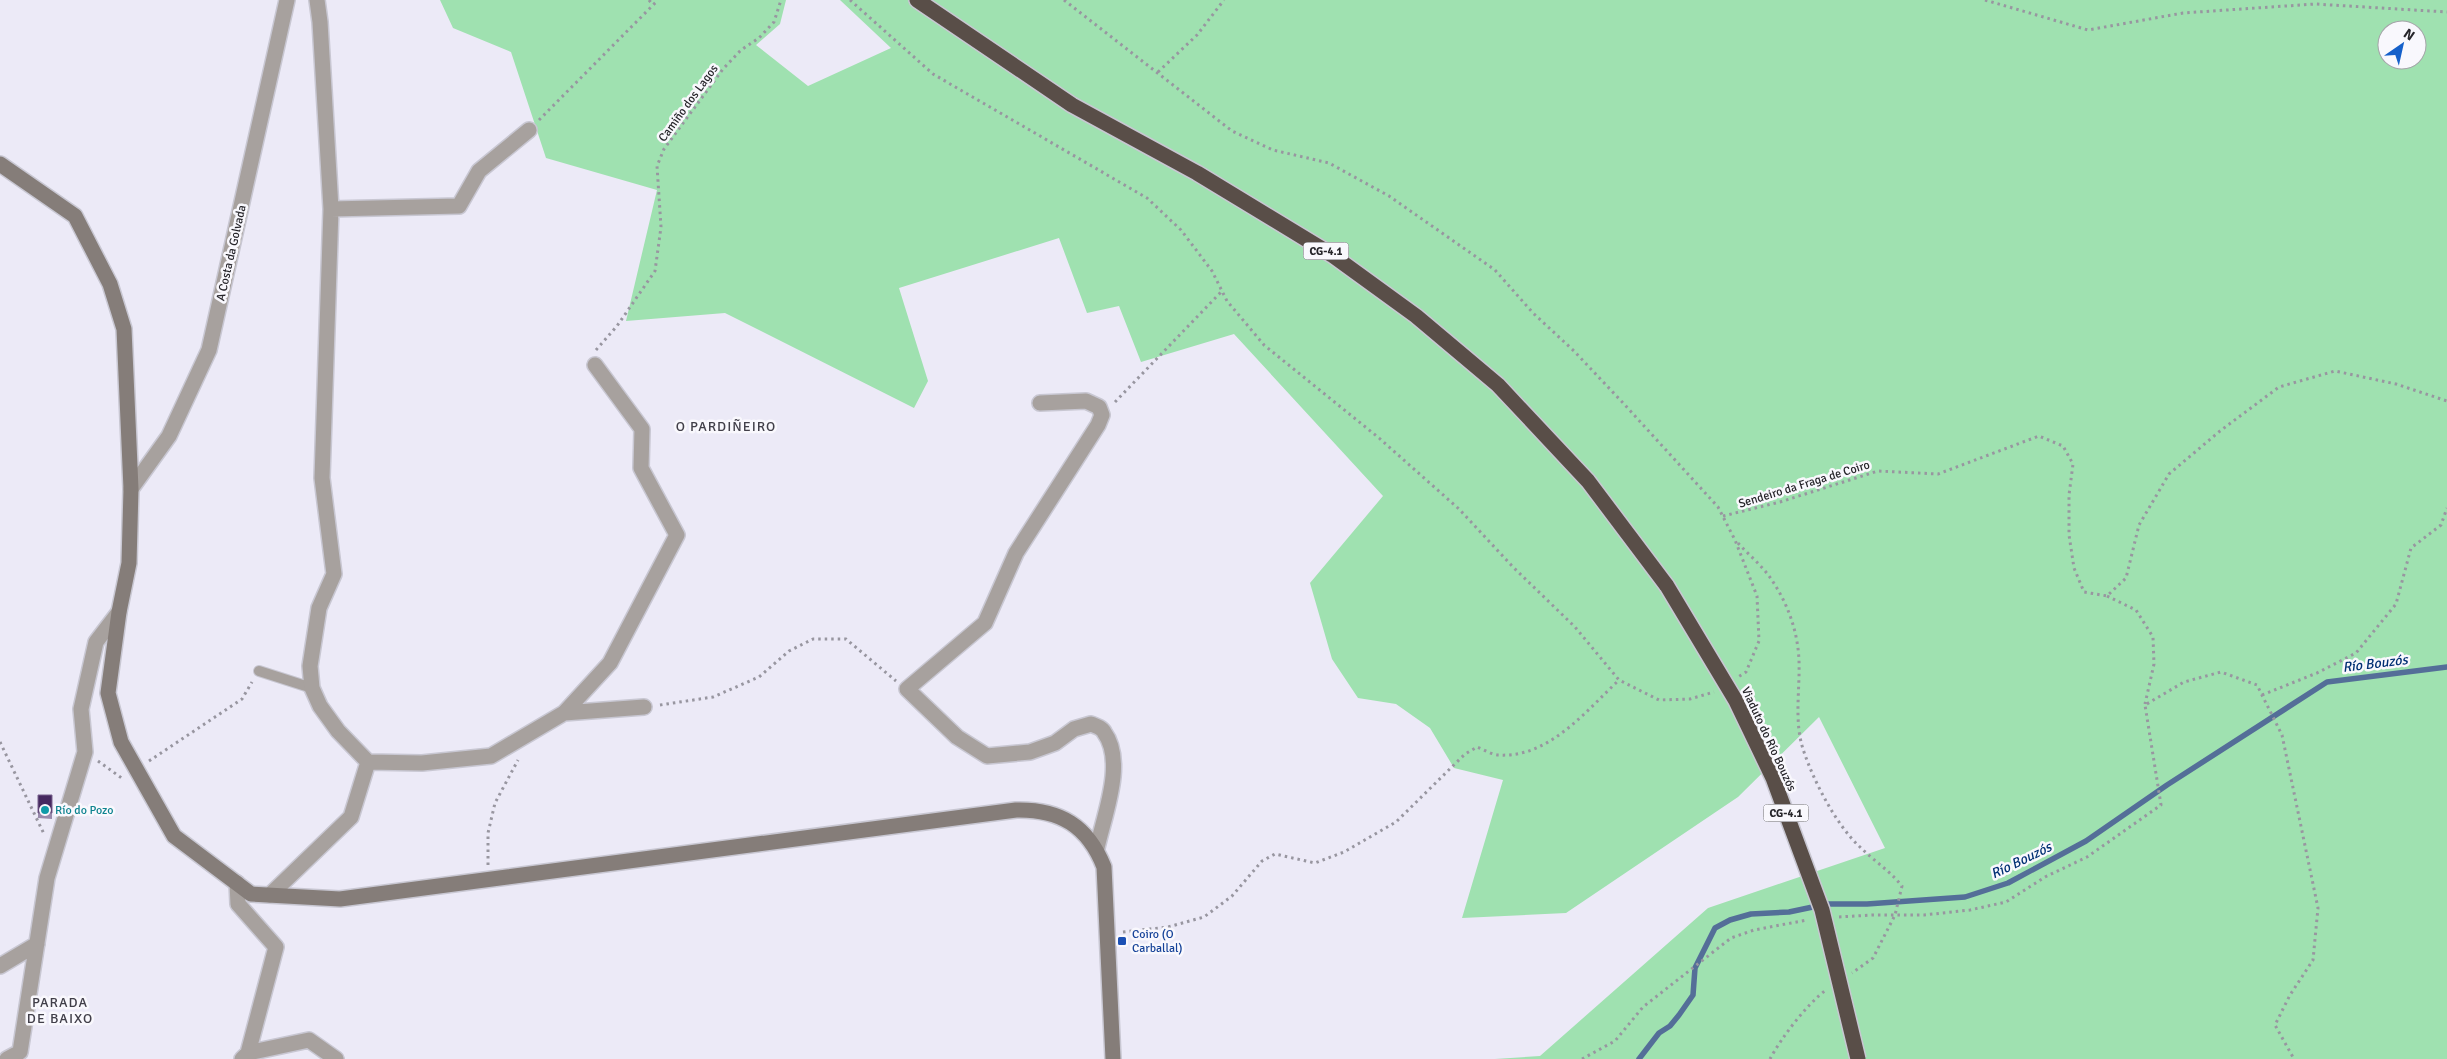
<svg xmlns="http://www.w3.org/2000/svg" width="2447" height="1059" viewBox="0 0 2447 1059" font-family="Signika,sans-serif">
<style>
.green{fill:#9fe1b0;fill-rule:evenodd}
.lines{fill:none;stroke-linecap:round;stroke-linejoin:round}
.stream{stroke:#546e98;stroke-width:5.5}
.lane-casing{stroke:#c8c7d2;stroke-width:12}
.street-casing{stroke:#c8c7d2;stroke-width:18}
.secondary-casing{stroke:#c8c7d2;stroke-width:18}
.highway-casing{stroke:#c8c7d2;stroke-width:18}
.path{stroke:#9896a0;stroke-width:3;stroke-dasharray:2.5 4;stroke-linecap:butt}
.lane{stroke:#a7a19e;stroke-width:10}
.street{stroke:#a7a19e;stroke-width:15}
.secondary{stroke:#857d79;stroke-width:15}
.highway{stroke:#594e48;stroke-width:15}
.highway-bridge-casing{stroke:#c8c7d2;stroke-width:18;stroke-linecap:butt}
.highway-bridge{stroke:#594e48;stroke-width:15}
.wall{fill:#998aac}
.building{fill:#462960;stroke:#78638d}
.culture-dot{fill:#0f9aa8;stroke:#f9f8fd;stroke-width:2}
.transit-dot{fill:#1a4fb4;stroke:#f9f8fd;stroke-width:2}
.labels{text-anchor:middle;stroke-width:5;stroke-linejoin:round;paint-order:stroke}
.shield{fill:#f9f8fd;stroke:#656469;stroke-width:1}
.shield-label{font-size:11px;font-weight:bold;fill:#26252a}
.street-label{font-size:12px;fill:#26252a;stroke:#f9f8fd}
.culture-label{font-size:12px;fill:#0d838f;stroke:#f9f8fd;text-anchor:start}
.transit-label{font-size:12px;fill:#164399;stroke:#f9f8fd;text-anchor:start}
.neighbourhood-label{font-size:14px;letter-spacing:1px;fill:#413f49;stroke:#f9f8fd}
.water-label{font-size:14px;font-style:italic;fill:#002f73;stroke:#f9f8fd}
</style>
<rect width="100%" height="100%" fill="#eceaf7"/>
<path class="green" d="M 440,0 L 786,0 L 780,24 L 756,45 L 808,86 L 891,48 L 840,0 L 2447,0 L 2447,1059 L 1495,1059 L 1540,1056 L 1708,908 L 1885,848 L 1819,717 L 1738,797 L 1566,913 L 1462,918 L 1503,780 L 1454,768 L 1430,728 L 1396,704 L 1358,698 L 1332,659 L 1310,583 L 1383,496 L 1234,334 L 1141,362 L 1119,306 L 1087,313 L 1059,238 L 899,288 L 928,381 L 914,408 L 725,313 L 626,321 L 657,190 L 546,158 L 511,52 L 453,28 ZM 2387,30 L 2417,30 L 2417,60 L 2387,60 Z"/>
<g class="lines">
<path class="stream" d="M 1639,1059 L 1659,1033 L 1670,1026 L 1679,1015 L 1693,995 L 1695,968 L 1715,928 L 1730,920 L 1751,914 L 1789,912 L 1827,904 L 1867,904 L 1965,897 L 2008,883 L 2086,841 L 2167,785 L 2327,682 L 2447,667"/>
<g class="lane-casing">
<path id="lane" d="M 259,671 L 312,688"/>
</g>
<g class="street-casing">
<path id="street" d="M 317,0 L 320,22 L 331,209 L 322,478 L 334,574 L 319,608 L 310,666 L 312,688 L 320,706 L 338,731 L 368,762 L 422,763 L 491,756 L 564,713 L 610,663 L 677,535 L 641,468 L 642,429 L 595,365
M 331,209 L 459,206 L 479,171 L 529,130
M 1040,403 L 1086,401 L 1099,407 L 1102,415 L 1098,425 L 1016,553 L 985,623 L 907,689 L 957,737 L 987,756 L 1030,752 L 1055,743 L 1074,729 L 1091,724 C 1096,726 1102,728 1104,732 C 1126,762 1104,815 1097,848
M 131,489 L 169,436 L 209,350 L 287,0
M 564,713 L 644,707
M 237,883 L 238,904 L 276,947 L 248,1053 L 242,1059
M 270,895 L 351,817 L 368,762
M 0,966 L 37,944
M 248,1053 L 309,1040 L 336,1059
M 7,1059 L 20,1052 L 47,878 L 85,752 L 81,709 L 96,642 L 119,612"/>
</g>
<g class="secondary-casing">
<path id="secondary" d="M 0,164 L 75,216 L 110,284 L 124,329 L 131,489 L 129,563 L 119,612 L 108,693 L 121,742 L 174,836 L 251,894 L 340,899 L 1016,810 C 1060,809 1088,826 1104,867 L 1113,1059"/>
</g>
<g class="highway-casing">
<path id="highway" d="M 917,0 L 1072,105 L 1197,173 L 1332,255 L 1416,316 L 1498,385 L 1588,481 L 1667,586"/>
</g>
<path class="path" d="M 649,0 L 653,5
M 850,0 L 933,74 L 1147,198 L 1181,230 L 1212,271 L 1227,301 L 1264,345 L 1379,438 L 1459,509 L 1513,567 L 1575,627 L 1619,680 L 1659,700 L 1690,699 L 1714,692
M 1064,0 L 1232,131 L 1273,150 L 1329,163 L 1389,196 L 1495,270 L 1533,313 L 1574,351 L 1624,404 L 1718,507 L 1735,540 L 1757,596 L 1759,641 L 1746,672 L 1738,677
M 1985,0 L 2088,30 L 2183,13 L 2315,4 L 2447,12
M 1158,72 L 1197,35 L 1224,0
M 539,120 L 658,0
M 596,350 L 617,326 L 655,271 L 661,227 L 657,166 L 664,149 L 723,69 L 741,50 L 759,38 L 774,22 L 781,0
M 1115,402 L 1222,291
M 1723,516 L 1780,502 L 1878,471 L 1938,474 L 2039,436 L 2063,446 L 2073,464 L 2069,495 L 2069,535 L 2074,568 L 2084,592 L 2107,596 L 2126,578 L 2139,525 L 2169,474 L 2220,431 L 2279,387 L 2335,371 L 2396,384 L 2447,401
M 1738,543 C 1748,554 1760,564 1769,576 C 1787,601 1798,631 1799,661 C 1800,690 1794,721 1803,749 C 1813,780 1836,825 1860,847 C 1874,861 1889,870 1902,886 L 1895,915 L 1873,958 L 1852,973
M 2107,596 L 2136,610 L 2153,637 L 2154,664 L 2145,704
M 2262,695 L 2317,673 L 2356,653 L 2396,604 L 2411,548 L 2441,525 L 2447,508
M 660,705 L 713,697 L 759,677 L 789,651 L 813,639 L 846,639 L 896,681
M 0,742 L 44,834
M 98,761 L 123,779
M 149,761 L 242,699 L 252,682
M 488,865 L 488,833 L 495,803 L 518,760
M 1839,917 L 1872,915 L 1924,915 L 1970,910 L 2006,902 L 2045,877 L 2087,857 L 2161,805 L 2145,705 L 2184,682 L 2221,672 L 2257,685 L 2282,735 L 2318,908 L 2313,960 L 2290,995 L 2275,1025 L 2294,1059
M 1123,932 L 1168,927 L 1204,917 L 1232,896 L 1262,861 L 1275,854 L 1315,863 L 1344,852 L 1396,822 L 1465,754 L 1477,747 C 1483,749 1492,755 1499,755 C 1549,758 1586,711 1619,680
M 1582,1059 L 1615,1041 L 1643,1007 L 1731,938 L 1754,930 L 1807,920
M 1770,1059 C 1781,1038 1807,1004 1826,990"/>
<use href="#lane" class="lane"/>
<use href="#street" class="street"/>
<use href="#secondary" class="secondary"/>
<use href="#highway" class="highway"/>
<g class="highway-bridge-casing">
<path id="highway-bridge" d="M 1667,586 L 1736,701 L 1773,778 L 1822,910 L 1858,1059"/>
</g>
<use href="#highway-bridge" class="highway-bridge"/>
</g>
<path class="wall" d="M 38,795 L 52,795 L 52,819 L 38,818 Z"/>
<path class="building" d="M 38,795 L 52,795 L 52,813 L 38,813 Z"/>
<circle class="culture-dot" cx="45" cy="810" r="5"/>
<rect class="transit-dot" x="1117" y="936" width="10" height="10" rx="2.5"/>
<g class="labels">
<g class="shield">
<rect x="1303.5" y="242.5" width="45" height="17" rx="4"/>
<rect x="1763.5" y="804.5" width="45" height="17" rx="4"/>
</g>
<g class="shield-label">
<text x="1326" y="255">CG-4.1</text>
<text x="1786" y="817">CG-4.1</text>
</g>
<g class="street-label">
<text transform="translate(688 103) rotate(-54)" y="4">Camiño dos Lagos</text>
<text transform="translate(231 253) rotate(-77)" y="4">A Costa da Golvada</text>
<text transform="translate(1804 484) rotate(-17)" y="4">Sendeiro da Fraga de Coiro</text>
<text transform="translate(1769 739) rotate(65)" y="4">Viaduto do Río Bouzós</text>
</g>
<g class="culture-label">
<text x="55" y="814">Río do Pozo</text>
</g>
<g class="transit-label">
<text x="1132" y="938">Coiro (O<tspan x="1132" dy="14">Carballal)</tspan></text>
</g>
<g class="neighbourhood-label">
<text x="726" y="431">O PARDIÑEIRO</text>
<text x="60" y="1007">PARADA<tspan x="60" dy="16">DE BAIXO</tspan></text>
</g>
<g class="water-label">
<text transform="translate(2375 663) rotate(-7)" y="5">Río Bouzós</text>
<text transform="translate(2021 860) rotate(-26)" y="5">Río Bouzós</text>
</g>
</g>
<g transform="translate(2402 45) rotate(34)"><circle r="24" fill="#f9f8fd" stroke="#a5a4a9"/>
<path d="M0-4L9 19L0 12L-9 19Z" fill="#1560ca"/>
<text y="-8" font-size="14" font-weight="bold" text-anchor="middle" fill="#26252a">N</text>
</g>
</svg>
